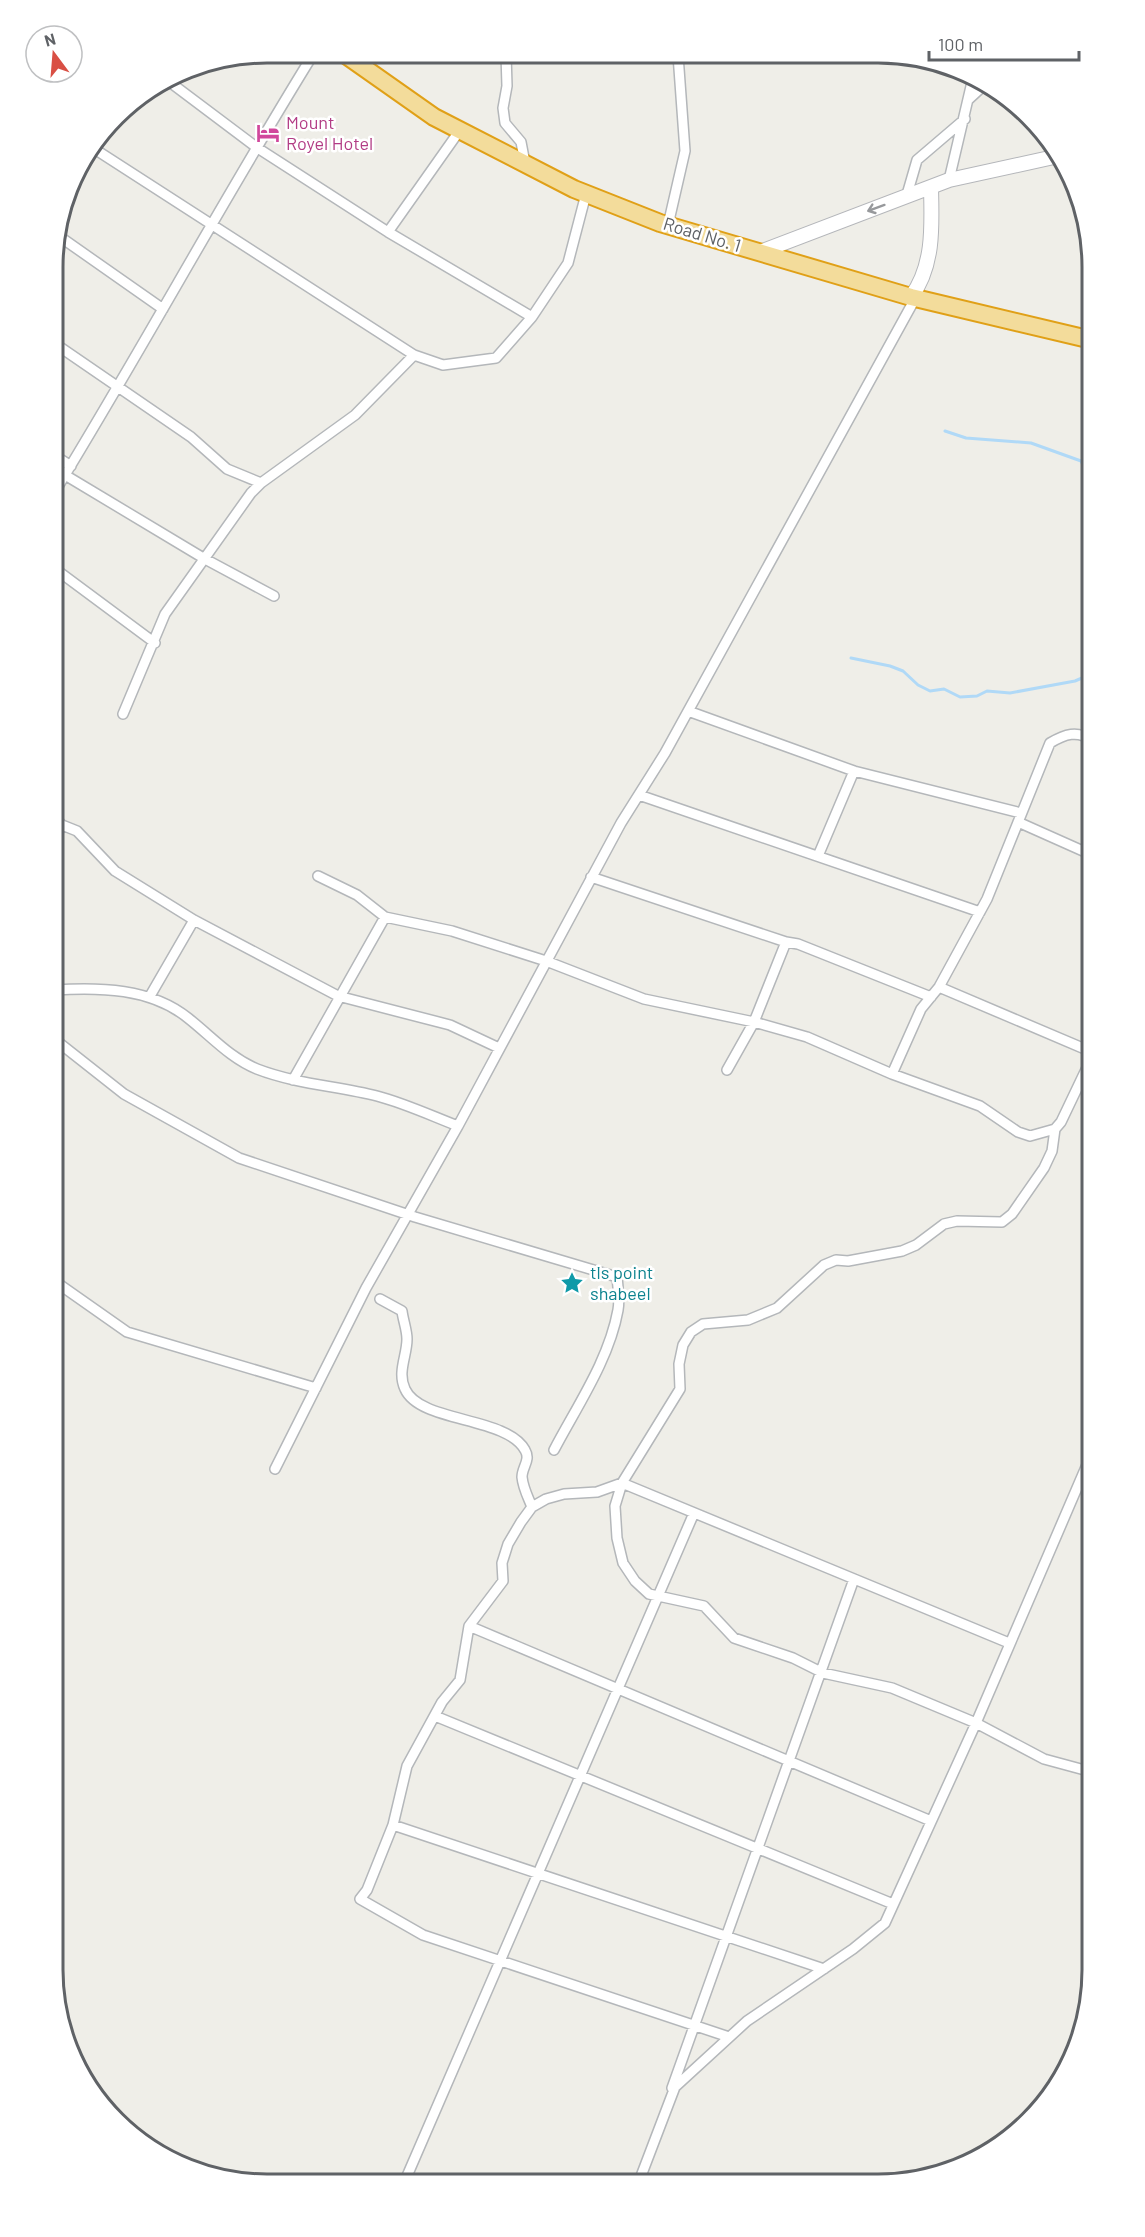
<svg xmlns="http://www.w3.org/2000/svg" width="1145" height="2237" viewBox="0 0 1145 2237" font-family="Barlow,sans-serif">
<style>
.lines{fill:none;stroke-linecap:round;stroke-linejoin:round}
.stream{stroke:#b0d9f7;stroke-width:3}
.street-casing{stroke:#b4b7ba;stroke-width:12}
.secondary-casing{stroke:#b4b6ba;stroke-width:16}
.highway-casing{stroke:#e0a017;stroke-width:20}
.street{stroke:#fff;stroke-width:9}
.secondary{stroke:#fff;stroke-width:14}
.highway{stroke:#f3dc9b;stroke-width:16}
.oneway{stroke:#97999c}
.labels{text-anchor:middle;stroke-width:5;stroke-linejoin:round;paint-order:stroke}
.hotel-label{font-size:18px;fill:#b23c85;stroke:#fff;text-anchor:start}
.street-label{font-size:18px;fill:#5f6266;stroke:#fff}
.culture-label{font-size:18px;fill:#0d838f;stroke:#fff;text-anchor:start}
.rim{fill:none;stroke:#5f6266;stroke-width:3}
</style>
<rect width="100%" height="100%" fill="#efeee8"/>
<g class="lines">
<path class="stream" d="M 945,431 L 966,438 L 1031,443 L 1081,461 L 1092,485
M 851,658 L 890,666 L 903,671 L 918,685 L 930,691 L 944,689 L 960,697 L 977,696 L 987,691 L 1010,693 L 1075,681 L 1089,675 L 1092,668"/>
<g class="street-casing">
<path id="street" d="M 506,54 L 507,86 L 503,108 L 505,123 L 521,142 L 525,163
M 167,80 L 256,147 L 388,232 L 532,317
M 969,99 L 982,87
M 93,148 L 414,355 L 443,365 L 496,358 L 532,317 L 568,263 L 586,194
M 949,180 L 972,82
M 906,198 L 917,160 L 965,119
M 668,225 L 685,151 L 678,55
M 388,232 L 460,130
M 56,234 L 163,309
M 54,343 L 191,437 L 227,469 L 261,483
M 54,455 L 71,466
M 65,475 L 205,559 L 274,596
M 54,493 C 143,348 224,198 314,53
M 54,568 L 155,643
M 688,711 L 854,771 L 1021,813
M 123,714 L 165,614 L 251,493 L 261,483 L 355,415 L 414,355
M 639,795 L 980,912
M 54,817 L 62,825 L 77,831 L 115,871 L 194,920 L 338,996 L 450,1025 L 499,1048
M 1018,822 L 1092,855
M 54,839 L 62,825
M 818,856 L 854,771
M 318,876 L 357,895 L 385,917 L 452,931 L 546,961 L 644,999 L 754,1022 L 807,1037 L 892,1074 L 980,1106 L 1018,1132 L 1030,1136 L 1055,1129 L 1061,1122 L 1092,1057
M 591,877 L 786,942
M 939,987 L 1092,1052
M 54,990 C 99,987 151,988 188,1018 C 211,1036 230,1058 257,1069 C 296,1084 337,1086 377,1096 C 404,1103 432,1116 458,1126
M 150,996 L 194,920
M 53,1038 L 124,1094 L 239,1158 L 415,1217 L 617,1277 C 618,1288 620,1300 618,1310 C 609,1360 577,1406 554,1450
M 727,1070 L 754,1022 L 786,942 L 798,944 L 931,997
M 892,1074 L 921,1009 L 939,987 L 987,899 L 1050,743 C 1065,734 1077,730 1092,740
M 293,1080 L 385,917
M 1055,1129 L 1052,1151 L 1044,1168 L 1012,1214 L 1002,1222 L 957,1221 L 944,1224 L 916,1245 L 902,1251 L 848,1261 L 836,1260 L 824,1265 L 777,1308 L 748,1320 L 703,1324 L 691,1332 L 683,1345 L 679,1364 L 680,1389 L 622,1483 L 615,1506 L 617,1538 L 623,1563 L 635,1581 L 649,1594 L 704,1606 L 734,1638 L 793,1658 L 823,1673 L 892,1688 L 976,1723 L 1044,1759 L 1092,1772
M 53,1280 L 127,1332 L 316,1388
M 380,1299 L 402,1311 C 403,1320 407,1330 407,1339 C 407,1356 397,1372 405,1389 C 420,1423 506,1416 525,1450 C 531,1460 522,1467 522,1477 C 523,1488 528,1497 532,1507
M 275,1469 L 366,1288 L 458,1126 L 621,823 L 665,753 L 916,297
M 469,1626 L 931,1821
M 435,1716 L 893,1904
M 393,1825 L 824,1969
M 729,2037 L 423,1935 L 360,1899 L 367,1890 L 393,1825 L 407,1766 L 442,1702 L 460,1680 L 469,1626 L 503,1581 L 502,1563 L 508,1544 L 521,1522 L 532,1507 L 546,1499 L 564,1494 L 597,1492 L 622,1483 L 1009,1643
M 672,2088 L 854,1579
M 404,2183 L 694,1513
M 638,2184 L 675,2087 L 747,2021 L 853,1949 L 885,1923 L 976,1723 L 1092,1453"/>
</g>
<g class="secondary-casing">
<path id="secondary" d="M 760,252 L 949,180 L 1054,157
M 911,297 C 934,266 932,226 931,189"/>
</g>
<g class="highway-casing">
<path id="highway" d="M 343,53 L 434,117 L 574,189 L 660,223 L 911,297 L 1092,340"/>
</g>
<use href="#street" class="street"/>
<use href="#secondary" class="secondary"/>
<use href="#highway" class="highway"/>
</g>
<defs><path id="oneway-shaft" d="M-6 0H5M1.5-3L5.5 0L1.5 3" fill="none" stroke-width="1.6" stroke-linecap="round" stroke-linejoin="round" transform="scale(1.5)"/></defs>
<use class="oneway" href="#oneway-shaft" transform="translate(876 208) rotate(160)"/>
<defs>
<g id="hotel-bare" transform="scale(1.8)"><path d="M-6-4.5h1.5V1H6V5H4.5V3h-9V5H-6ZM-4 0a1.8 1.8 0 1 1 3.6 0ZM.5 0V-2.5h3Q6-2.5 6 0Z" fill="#d1479c" stroke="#fff" stroke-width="2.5" paint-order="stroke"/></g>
<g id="sight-bare" transform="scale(1.8)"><path d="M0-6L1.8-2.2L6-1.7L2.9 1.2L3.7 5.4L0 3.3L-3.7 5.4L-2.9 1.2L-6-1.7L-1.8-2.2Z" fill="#0f9aa8" stroke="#fff" stroke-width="2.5" paint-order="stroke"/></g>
</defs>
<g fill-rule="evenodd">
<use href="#hotel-bare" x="268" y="133"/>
<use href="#sight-bare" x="572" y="1283"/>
</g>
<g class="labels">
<g class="hotel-label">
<text x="286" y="129">Mount<tspan x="286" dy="21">Royel Hotel</tspan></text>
</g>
<g class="street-label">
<text transform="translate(702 235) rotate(17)" y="6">Road No. 1</text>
</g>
<g class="culture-label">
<text x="590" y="1279">tls point<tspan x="590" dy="21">shabeel</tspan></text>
</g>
</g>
<path d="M0 0H1145V2237H0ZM267 63H878A204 204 0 0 1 1082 267V1970A204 204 0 0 1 878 2174H267A204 204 0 0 1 63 1970V267A204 204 0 0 1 267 63Z" fill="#fff" fill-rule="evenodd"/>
<path class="rim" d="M267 63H878A204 204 0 0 1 1082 267V1970A204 204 0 0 1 878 2174H267A204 204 0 0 1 63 1970V267A204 204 0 0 1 267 63Z"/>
<g transform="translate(54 54) rotate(344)"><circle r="28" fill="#ffffff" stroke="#bfc0c2" stroke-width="1.5"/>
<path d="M0-4.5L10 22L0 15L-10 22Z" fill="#d94f44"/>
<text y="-9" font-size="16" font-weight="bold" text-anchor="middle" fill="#5f6266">N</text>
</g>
<path d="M929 51v9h150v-9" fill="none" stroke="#5f6266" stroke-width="3"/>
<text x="938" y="51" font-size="18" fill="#5f6266" stroke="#ffffff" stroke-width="4.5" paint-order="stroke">100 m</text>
</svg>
